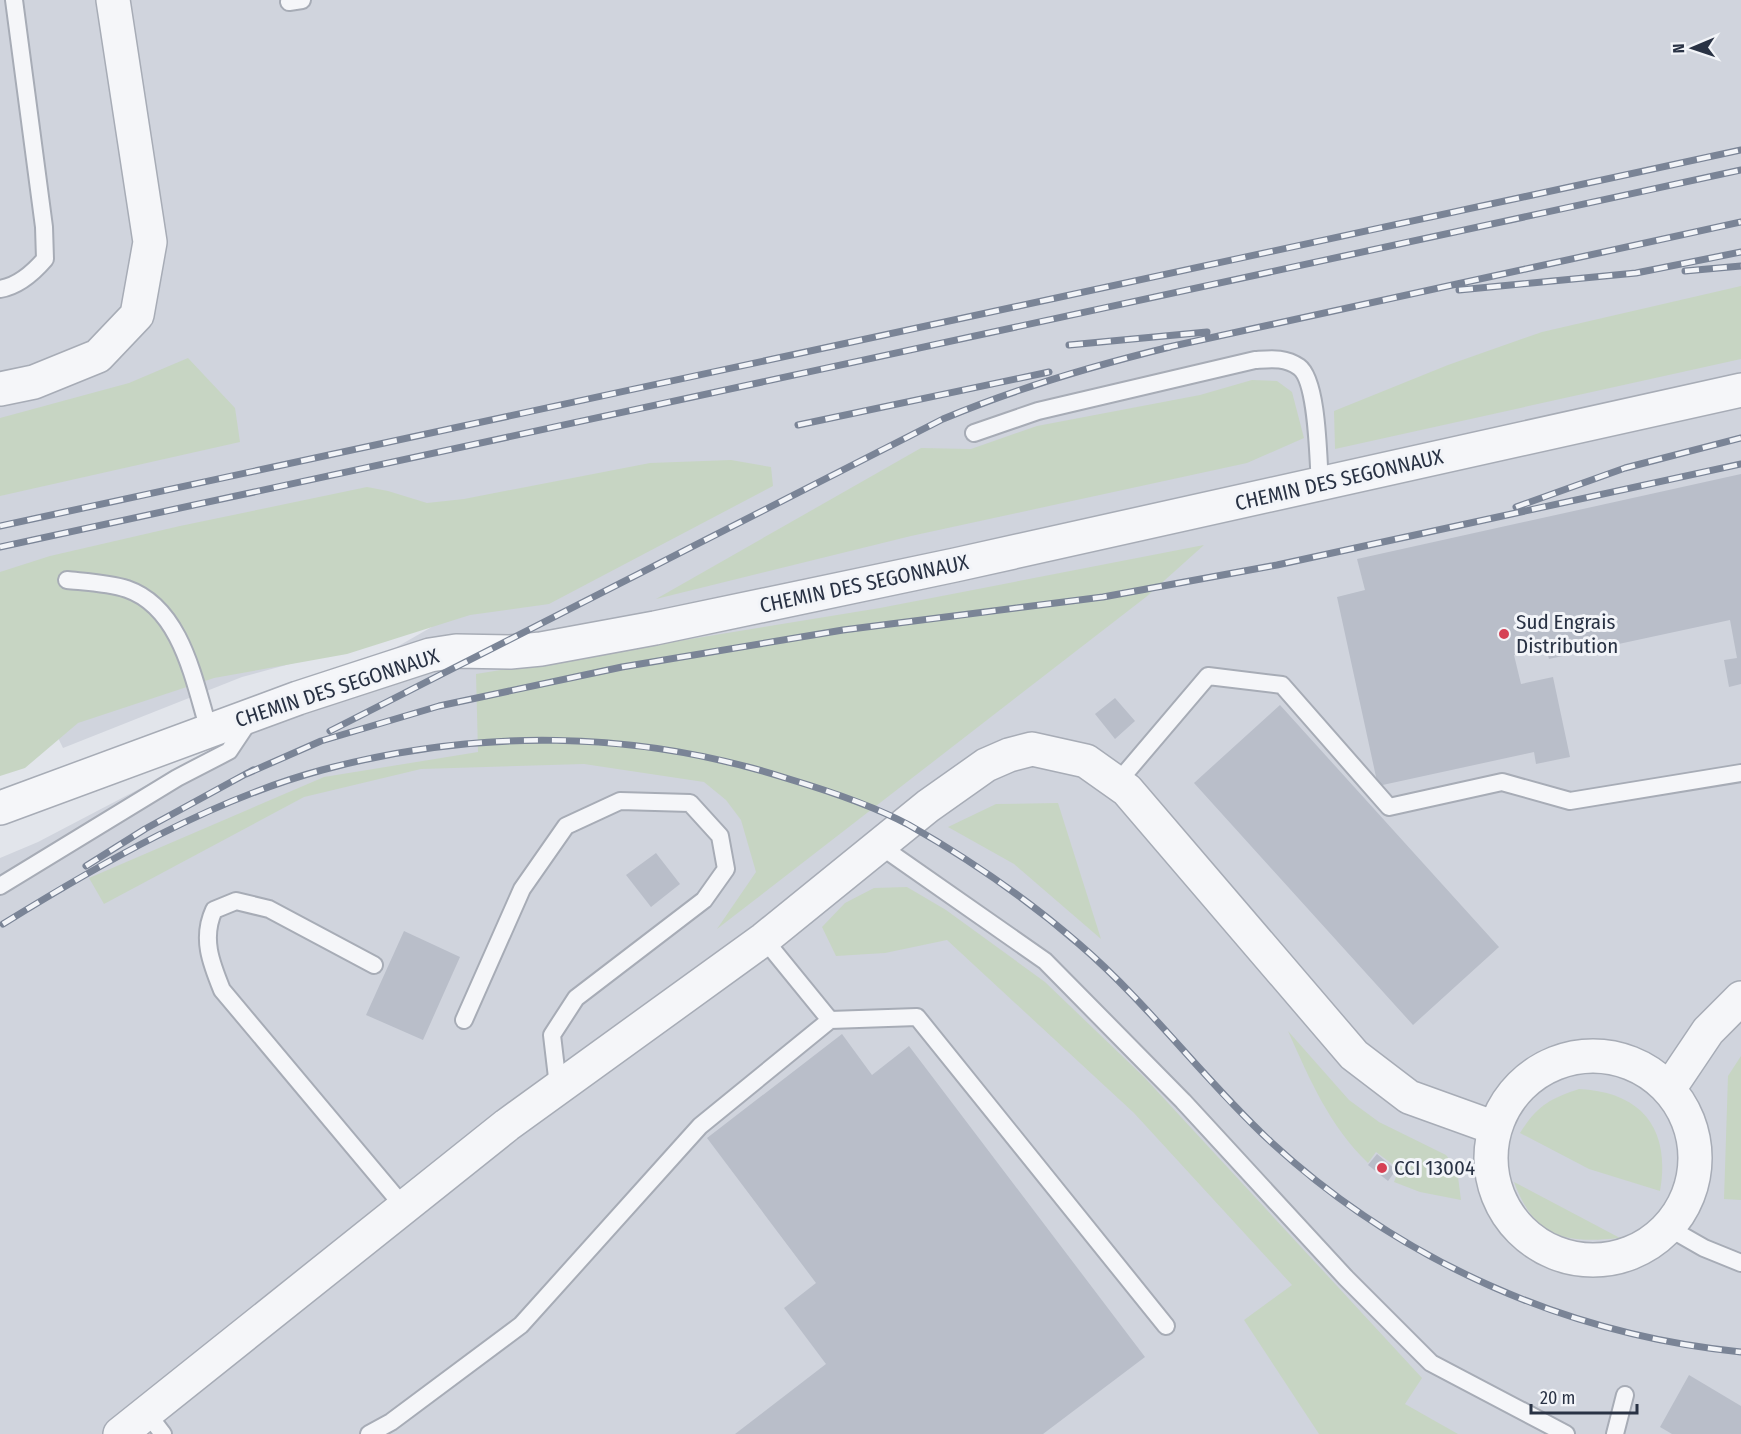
<svg xmlns="http://www.w3.org/2000/svg" width="1741" height="1434" viewBox="0 0 1741 1434" font-family="'Fira Sans Condensed',sans-serif">
<style>
.built{fill:#d0d4dd}
.green{fill:#c7d5c3}
.building{fill:#b9bec9}
.lines{fill:none;stroke-linecap:round;stroke-linejoin:round}
.lane-casing{stroke:#a7acb6;stroke-width:20}
.street-casing{stroke:#a7acb6;stroke-width:36}
.lane{stroke:#f5f6f9;stroke-width:16}
.street{stroke:#f5f6f9;stroke-width:33}
.rail-casing{stroke:#7a8496;stroke-width:7}
.rail{stroke:#f2f4f8;stroke-width:4.5;stroke-dasharray:14;stroke-linecap:butt}
.poi-dot{fill:#d64155;stroke:#f2f4f8;stroke-width:2}
.labels{text-anchor:middle;stroke-width:6;stroke-linejoin:round;paint-order:stroke}
.street-label{font-size:21px;fill:#293244;stroke:#f2f4f8}
.poi-label{font-size:21px;fill:#293244;stroke:#f2f4f8;text-anchor:start}
</style>
<rect width="100%" height="100%" fill="#e2e5eb"/>
<path class="built" d="M 0,0 L 1741,0 L 1741,1434 L 0,1434 L 0,858 L 38,842 L 246,733 L 437,624 L 242,677 L 63,748 L 0,620 Z"/>
<path class="green" d="M 1741,286 L 1741,359 L 1335,449 L 1334,411 L 1448,365 L 1542,332 Z
M 188,358 L 235,408 L 240,442 L 0,496 L 0,418 L 129,383 Z
M 1252,380 L 1277,381 L 1292,392 L 1304,438 L 1247,463 L 911,536 L 656,599 L 921,448 L 971,449 L 1037,426 L 1200,395 Z
M 731,460 L 771,467 L 773,486 L 549,604 L 470,615 L 347,654 L 214,678 L 78,723 L 25,768 L 0,776 L 0,572 L 50,556 L 180,526 L 367,487 L 388,491 L 427,503 L 464,499 L 650,463 Z
M 1204,545 L 1146,597 L 717,929 L 756,872 L 741,820 L 726,800 L 704,782 L 584,764 L 421,769 L 304,797 L 104,904 L 89,878 L 324,777 L 478,752 L 476,674 L 880,608 Z
M 1058,803 L 1101,939 L 1014,864 L 948,827 L 996,804 Z
M 907,887 L 946,910 L 1045,982 L 1144,1077 L 1422,1378 L 1405,1404 L 1458,1434 L 1319,1434 L 1244,1320 L 1292,1285 L 1134,1113 L 947,940 L 885,953 L 836,956 L 822,927 L 845,903 L 874,888 Z
M 1288,1031 L 1349,1100 L 1379,1122 L 1446,1155 L 1457,1169 L 1461,1200 L 1420,1192 L 1394,1182 L 1399,1169 L 1376,1152 L 1368,1163 C 1329,1125 1310,1080 1288,1031 Z
M 1741,1056 L 1741,1200 L 1724,1199 L 1728,1076 Z
M 1579,1089 C 1642,1092 1671,1129 1660,1191 L 1589,1169 L 1520,1133 C 1537,1106 1549,1099 1579,1089 Z
M 1514,1182 L 1620,1238 C 1564,1244 1535,1238 1514,1182 Z"/>
<path class="building" d="M 1741,474 L 1741,684 L 1729,687 L 1724,660 L 1737,658 L 1730,620 L 1549,659 L 1546,648 L 1514,655 L 1521,684 L 1553,677 L 1570,757 L 1536,764 L 1534,752 L 1378,786 L 1337,597 L 1365,590 L 1357,559 Z
M 1115,698 L 1135,721 L 1115,739 L 1095,714 Z
M 1280,705 L 1499,947 L 1413,1025 L 1194,783 Z
M 656,853 L 680,884 L 651,907 L 626,875 Z
M 404,931 L 460,957 L 423,1040 L 366,1015 Z
M 842,1034 L 872,1075 L 909,1046 L 1145,1357 L 1043,1434 L 735,1434 L 826,1364 L 784,1308 L 816,1283 L 707,1138 Z
M 1377,1154 L 1396,1170 L 1388,1181 L 1368,1165 Z
M 1689,1375 L 1741,1406 L 1741,1434 L 1672,1434 L 1660,1427 Z"/>
<g class="lines">
<g class="lane-casing">
<path id="lane" d="M 289,2 L 302,0
M 0,289 C 18,286 33,273 45,259 L 44,227 L 14,0
M 974,433 L 1038,411 L 1255,360 C 1271,359 1285,357 1299,367 C 1318,381 1318,460 1320,484
M 67,580 C 86,582 109,583 127,589 C 182,608 194,682 209,730
M 1117,783 L 1208,676 L 1282,685 L 1389,807 L 1502,782 L 1570,801 L 1741,773
M 879,845 L 1045,961 L 1183,1101 L 1346,1278 L 1431,1363 L 1566,1434
M 0,886 L 177,778 L 229,751 L 249,721
M 764,939 L 830,1020 L 917,1017 L 1166,1326
M 374,965 L 269,909 L 236,901 L 214,910 C 201,938 211,963 222,990 L 404,1207
M 464,1020 L 522,889 L 566,826 L 620,801 L 690,803 L 720,836 L 726,869 L 704,900 L 576,998 L 552,1035 L 558,1086
M 1669,1228 L 1704,1248 L 1741,1263
M 147,1413 L 163,1434
M 369,1434 L 391,1422 L 521,1325 L 700,1126 L 830,1020
M 1615,1434 L 1625,1395"/>
</g>
<g class="street-casing">
<path id="street" d="M 0,389 L 34,382 L 98,356 L 137,315 L 150,242 L 113,0
M 0,808 L 298,698 L 430,655 L 456,651 L 510,652 L 541,649 L 655,628 L 955,565 L 1741,390
M1491 1158a102 102 0 1 1 204 0a102 102 0 1 1-204 0Z
M 1669,1089 L 1708,1031 L 1741,998
M 120,1434 L 507,1125 L 764,939 L 928,806 L 986,765 L 1009,755 L 1032,749 L 1086,761 L 1127,790 L 1354,1055 L 1409,1097 L 1495,1128"/>
</g>
<use href="#lane" class="lane"/>
<use href="#street" class="street"/>
<g class="rail-casing">
<path id="rail" d="M 1685,271 L 1741,266
M 1459,290 L 1636,273 L 1741,252
M 1069,345 L 1207,332
M 1164,348 L 1741,222
M 798,425 L 1049,372
M 1516,507 L 1625,468 L 1741,438
M 0,526 L 1741,150
M 0,547 L 1741,170
M 330,731 L 943,419 C 1017,388 1092,366 1170,347
M 246,774 L 321,741 L 439,706 L 622,667 L 843,630 L 1103,597 L 1277,565 L 1741,464
M 86,866 L 145,829 L 253,770
M 3,924 C 100,864 211,800 322,770 C 477,728 637,730 789,779 C 829,791 872,805 909,825 C 969,859 1027,899 1079,944 C 1149,1004 1204,1080 1271,1142 C 1400,1261 1567,1335 1741,1352"/>
</g>
<use href="#rail" class="rail"/>
</g>
<g class="poi-dot">
<circle cx="1504" cy="634" r="6"/>
<circle cx="1382" cy="1168" r="6"/>
</g>
<g class="labels">
<g class="street-label">
<text transform="translate(1339 480) rotate(-13)" y="7">CHEMIN DES SEGONNAUX</text>
<text transform="translate(864 584) rotate(-12)" y="7">CHEMIN DES SEGONNAUX</text>
<text transform="translate(337 688) rotate(-18)" y="7">CHEMIN DES SEGONNAUX</text>
</g>
<g class="poi-label">
<text x="1516" y="629">Sud Engrais<tspan x="1516" dy="24">Distribution</tspan></text>
<text x="1394" y="1175">CCI 13004</text>
</g>
</g>
<g transform="translate(1693 48) rotate(268)" stroke="#f2f4f8" stroke-width="4.5" paint-order="stroke">
<path d="M0-4.5L10 22L0 15L-10 22Z" fill="#293244"/>
<text y="-9" font-size="16" font-weight="bold" text-anchor="middle" fill="#293244">N</text>
</g>
<path d="M1531 1404v9h106v-9" fill="none" stroke="#293244" stroke-width="3"/>
<text x="1540" y="1404" font-size="18" fill="#293244" stroke="#f2f4f8" stroke-width="4.5" paint-order="stroke">20 m</text>
</svg>
